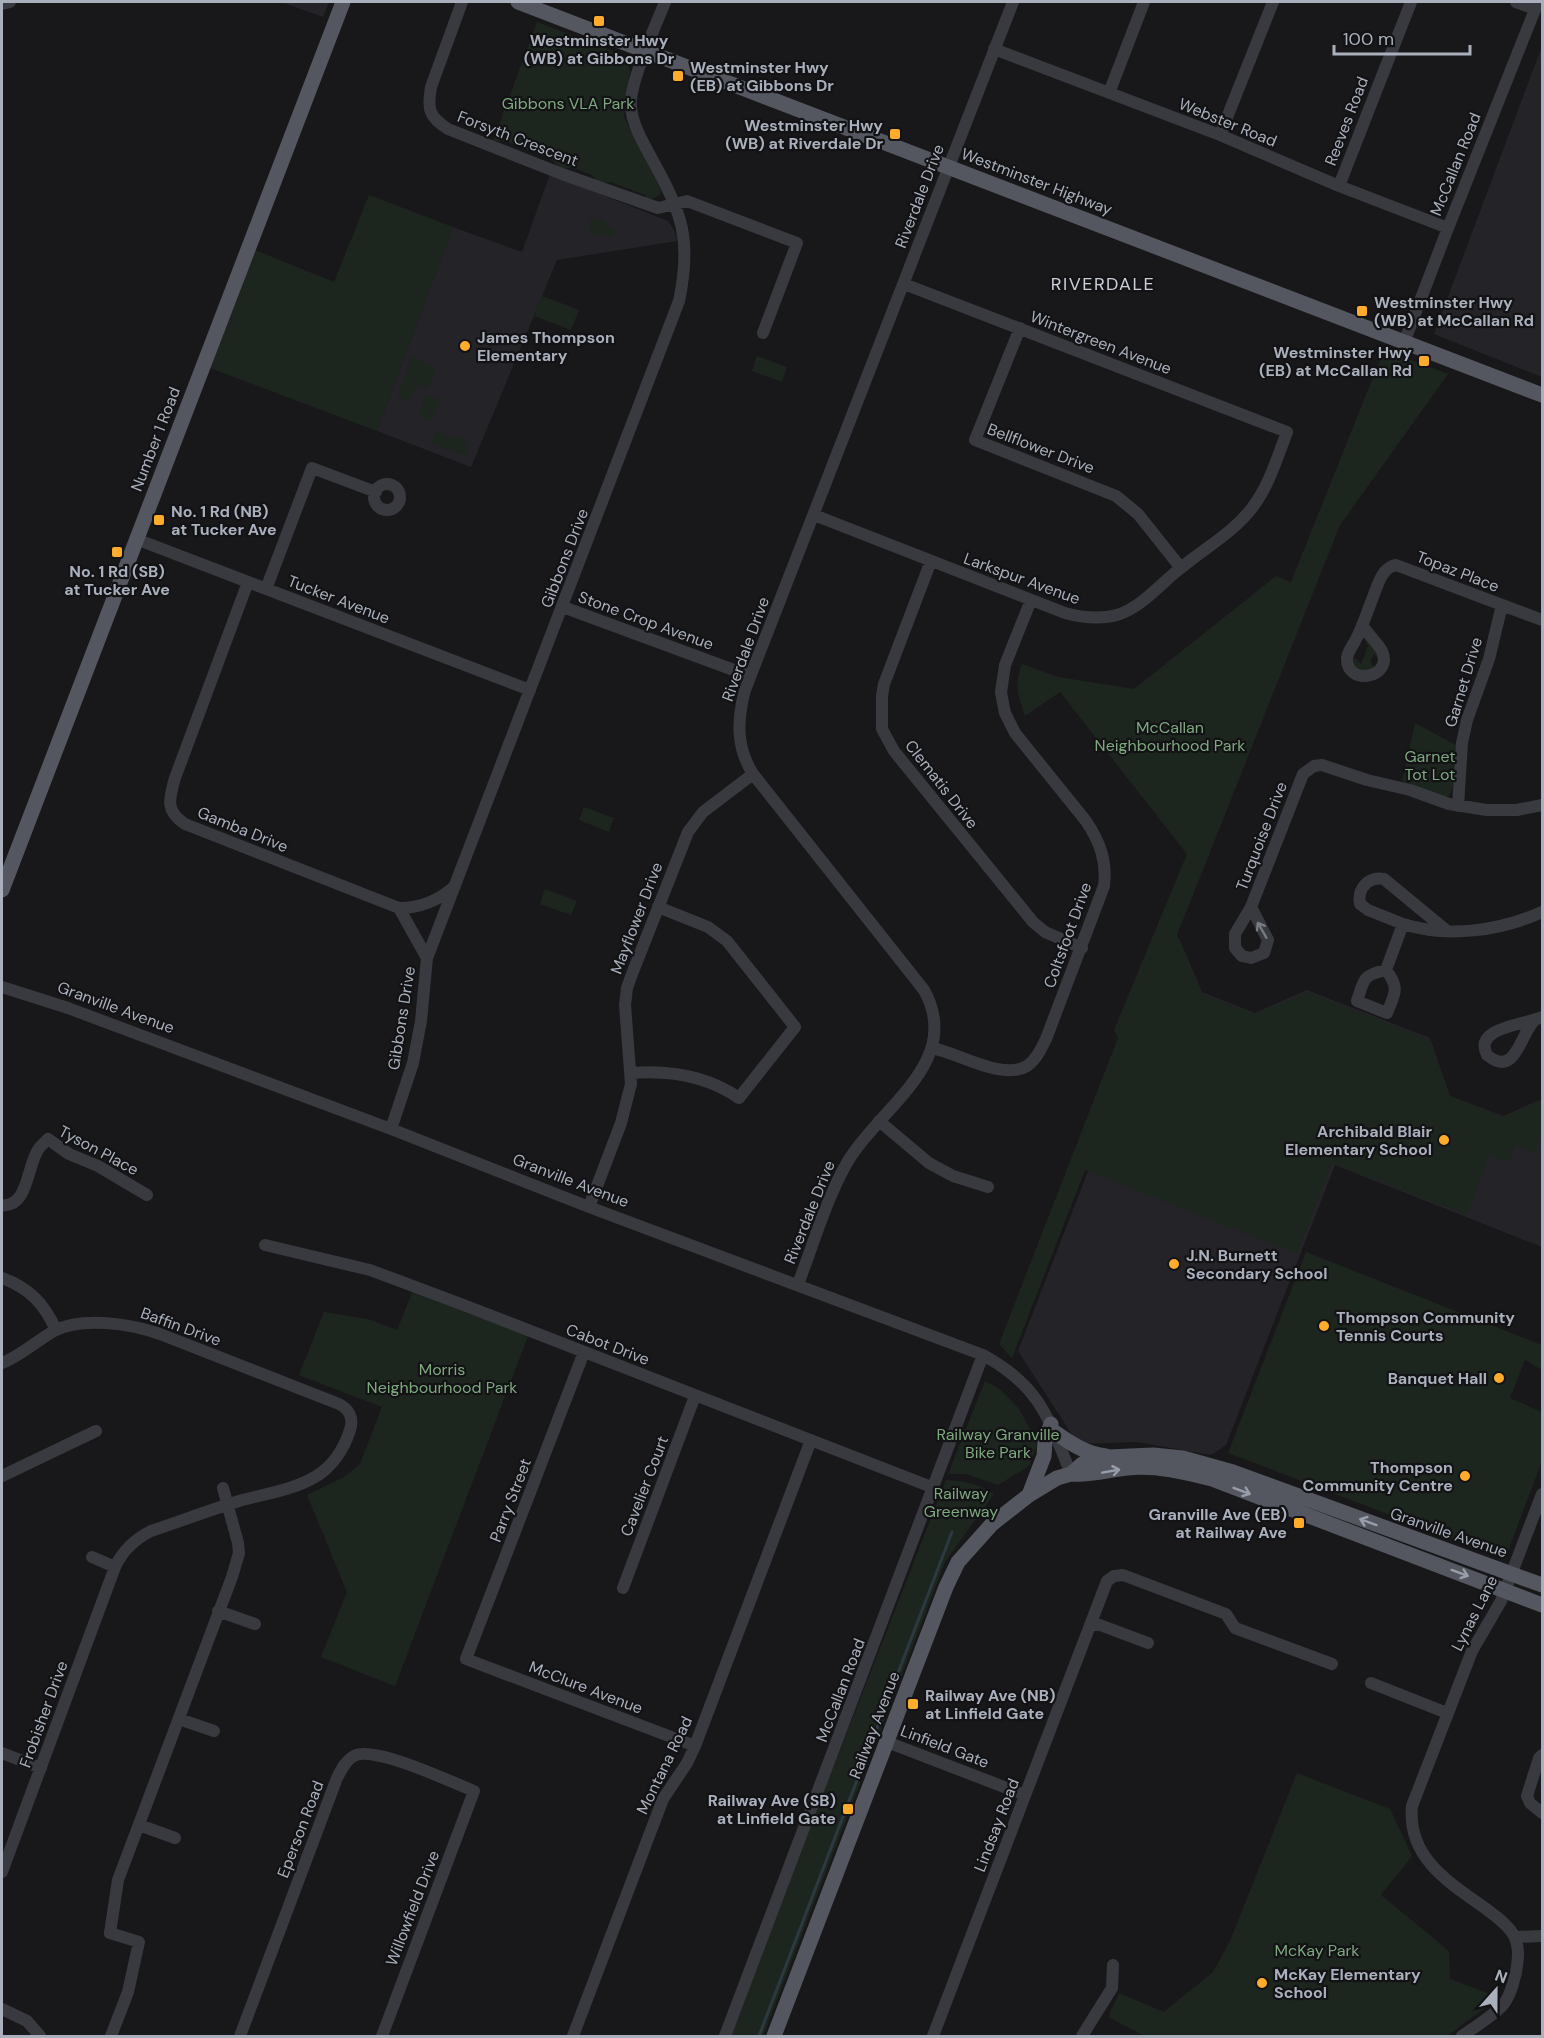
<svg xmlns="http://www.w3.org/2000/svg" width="1544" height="2038" viewBox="0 0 1544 2038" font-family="'DM Sans',sans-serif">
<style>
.built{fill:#242428}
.green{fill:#1d261e}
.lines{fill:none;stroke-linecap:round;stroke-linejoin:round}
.stream{stroke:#2c3940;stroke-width:3}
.minor{stroke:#393a40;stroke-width:12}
.major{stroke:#54575f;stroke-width:15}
.oneway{stroke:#777b84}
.oneway2{stroke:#989ea9}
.poi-dot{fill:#ffac2c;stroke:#131316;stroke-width:2}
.labels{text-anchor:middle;stroke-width:4.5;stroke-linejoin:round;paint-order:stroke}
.poi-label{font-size:16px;font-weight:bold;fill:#a9b0bc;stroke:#131316;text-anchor:start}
.park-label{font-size:16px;fill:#7ea87e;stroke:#131316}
.street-label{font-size:16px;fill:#a9b0bc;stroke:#131316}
.neighbourhood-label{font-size:18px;letter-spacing:1.5px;fill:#cbcfd7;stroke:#131316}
</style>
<rect width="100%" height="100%" fill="#18181b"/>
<path class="built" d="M 281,2 L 329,2 L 323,17 Z
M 1542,46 L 1542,377 L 1434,334 Z
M 550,174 L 668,221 L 674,230 L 677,241 L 557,260 L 471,467 L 377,431 L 453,227 L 522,252 Z
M 1179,938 L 1202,992 L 1255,1013 L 1307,990 L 1430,1038 L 1450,1096 L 1503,1116 L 1542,1099 L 1542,1247 L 1335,1165 L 1226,1445 L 1211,1455 L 1137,1442 L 1078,1444 L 1018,1351 Z"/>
<path class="green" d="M 537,22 L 626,56 L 630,71 L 625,101 L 624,117 L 661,190 L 660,195 L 652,199 L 646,198 L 645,195 L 611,182 L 603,183 L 597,181 L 592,175 L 571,167 L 563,169 L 557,167 L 552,159 L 505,141 L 493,141 Z
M 369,195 L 453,227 L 377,431 L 210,368 L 255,250 L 334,282 Z
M 590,219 L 606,220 L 605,227 L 614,228 L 613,236 L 589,234 Z
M 542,296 L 579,310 L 571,330 L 534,316 Z
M 1384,350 L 1448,374 L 1340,525 L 1177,935 L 1202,994 L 1255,1014 L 1307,992 L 1429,1039 L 1450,1096 L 1503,1116 L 1542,1100 L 1542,1132 L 1534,1153 L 1515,1145 L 1509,1162 L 1489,1155 L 1467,1215 L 1332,1163 L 1297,1254 L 1085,1170 L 1012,1358 L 999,1344 L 1118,1038 L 1114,1030 L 1187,854 L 1060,692 L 1025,716 C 1018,695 1014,686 1022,664 L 1058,677 L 1134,689 L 1276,576 L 1291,582 Z
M 757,356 L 787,367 L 782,382 L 752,371 Z
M 411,357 L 436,367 L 428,389 L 417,384 L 409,401 L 398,397 Z
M 426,395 L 440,400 L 433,420 L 419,415 Z
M 436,432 L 450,437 L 462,437 L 468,449 L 466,454 L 461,455 L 431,443 Z
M 1364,638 L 1378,653 L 1380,661 L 1374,654 L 1370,662 L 1376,670 L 1373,672 L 1354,668 L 1353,660 L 1355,658 L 1361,664 L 1368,646 Z
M 1415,723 L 1456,745 L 1453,787 L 1449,796 L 1444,797 L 1402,781 Z
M 584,807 L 614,818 L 609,832 L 579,820 Z
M 545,889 L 577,901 L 571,915 L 540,904 Z
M 1306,1252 L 1542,1345 L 1542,1370 L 1525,1360 L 1510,1398 L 1542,1412 L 1542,1461 L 1505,1559 L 1228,1453 Z
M 413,1291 L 528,1336 L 395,1686 L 321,1657 L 347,1592 L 307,1495 L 344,1477 L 360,1464 L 382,1407 L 299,1375 L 324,1312 L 368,1319 L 397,1330 Z
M 985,1381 L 1001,1390 L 1019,1409 L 1034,1436 L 1037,1445 L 1029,1466 L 998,1485 L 966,1474 L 948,1474 Z
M 946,1480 C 965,1481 978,1484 994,1494 L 945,1562 L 763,2036 L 728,2036 Z
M 1297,1773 L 1390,1809 L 1412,1856 L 1381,1895 L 1449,1951 L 1450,1979 L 1496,1996 L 1489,2005 L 1447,2036 L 1145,2036 L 1108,2017 L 1119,1993 L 1164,2012 L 1213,1972 L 1230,1941 Z"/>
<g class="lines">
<path class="stream" d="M 759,2036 L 952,1532"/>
<path class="minor" d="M 462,2 L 431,87 C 427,109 429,117 448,129 L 562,174 L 658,208 L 687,201 L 797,243 L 763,333
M 1516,2 L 1535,9
M 2,4 L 10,2
M 994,49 L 1220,135 L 1339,186 L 1448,228
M 1109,93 L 1144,2
M 1220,135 L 1273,2
M 1339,186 L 1411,2
M 1020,328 L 975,440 L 1116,496 L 1138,514 L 1181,568
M 1405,340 L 1448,228 L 1538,2
M374 497a13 13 0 1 1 26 0a13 13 0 1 1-26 0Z
M 814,515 L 1065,613 C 1083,618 1101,620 1120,614 C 1144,605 1162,582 1182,567 C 1205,548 1234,532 1252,508 C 1269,486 1277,458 1287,432 L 904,284
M 136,539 L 530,690
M 931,561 L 884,684 L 882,696 L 882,729 L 894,751 L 1033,922 L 1045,932 L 1082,948
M 248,582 L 175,778 C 169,799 165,811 185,824 L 399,908 L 427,958
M 266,589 L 312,468 L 376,492
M 563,607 L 750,676
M 1362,625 C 1367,633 1379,645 1382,651 C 1394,678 1346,687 1347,658 C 1348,651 1352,647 1355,641 C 1362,629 1366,615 1371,602 C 1377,589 1380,568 1396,565 L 1542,620
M 1458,806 L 1462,743 L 1467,720 L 1489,659 L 1502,605
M 1251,907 L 1268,940 L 1264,953 L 1251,958 L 1242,956 L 1235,948 L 1235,934 L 1251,907 L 1303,774 L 1314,766 L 1322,765 L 1367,780 L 1410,790 L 1449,804 L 1487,810 L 1517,810 L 1542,805
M 399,908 C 421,908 438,901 455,886
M 1403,924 L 1368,910 L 1360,904 C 1357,888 1369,876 1384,879 L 1447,931
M 1386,970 L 1403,924 C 1448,938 1500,931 1542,912
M 1386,970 C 1400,988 1395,993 1387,1013 L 1357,1001 C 1364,980 1362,975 1386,970 Z
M 2,987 L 68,1008 L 391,1129 L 589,1207 L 983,1355 C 1040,1386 1048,1417 1071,1474
M 1535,1020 C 1520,1033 1516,1079 1487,1055 C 1473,1027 1525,1025 1542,1017
M 932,1048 C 959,1053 1002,1081 1027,1066 C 1036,1060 1041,1049 1046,1039 L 1104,886 C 1107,861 1100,842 1086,821 L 1015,733 L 1005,713 L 1003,703 L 1001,692 L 1005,665 L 1031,600
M 632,1073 C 670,1070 707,1076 739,1098 L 795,1027 L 727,941 L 708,927 L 658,907
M 879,1121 L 929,1163 L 953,1176 L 988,1187
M 391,1129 L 413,1063 L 421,1021 L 427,958 L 679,301 C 692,239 682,214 653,161 C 644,144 632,125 631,106 C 629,83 656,25 665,2
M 2,1205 C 28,1208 27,1166 38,1150 C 40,1146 45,1142 48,1139 L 69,1154 L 98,1166 L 147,1195
M 589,1207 L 621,1123 L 631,1084 L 625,1005 L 627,988 L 632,974 L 688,832 L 703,812 L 753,774
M 265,1245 L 370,1270 L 461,1304 L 934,1488
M 2,1278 C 29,1288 44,1303 56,1330
M 798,1284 C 814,1243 826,1199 848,1161 C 880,1107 964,1062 924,990 L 753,774 C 736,747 737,720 745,690 L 1013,2
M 584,1352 L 466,1659 L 695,1746
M 2,1363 C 21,1356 36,1341 54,1331 C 82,1316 131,1324 160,1334 L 339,1404 C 349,1409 354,1418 350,1430 C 344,1449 332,1467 315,1477 C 293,1490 264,1494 239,1501 C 210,1510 181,1521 151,1531 C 135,1539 123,1550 115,1567 L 2,1872
M 2,1476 L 96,1431
M 92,1557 L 115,1567
M 623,1588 L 695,1396
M 218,1611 L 255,1624
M 1091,1625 L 1100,1625 L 1148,1643
M 1371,1683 L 1447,1713
M 179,1719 L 214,1731
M 887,1742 L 1025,1795
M 2,1753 L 41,1768
M 1542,1755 L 1539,1758 L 1527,1796 L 1530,1803 L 1542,1813
M 139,1825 L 175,1838
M 1515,1937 L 1542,1936
M 2,2009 L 27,2021 L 40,2036
M 111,2036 L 128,1992 L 139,1942 L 110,1933 L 118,1880 L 232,1577 L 239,1553 L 238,1543 L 223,1488
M 240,2036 L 337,1778 C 341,1770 346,1760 354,1756 C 374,1745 451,1782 474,1791 L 382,2036
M 573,2036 L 663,1799 L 687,1763 L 695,1746 L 811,1440
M 725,2036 L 983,1355
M 933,2036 L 1107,1581 L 1114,1576 L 1123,1575 L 1226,1614 L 1235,1628 L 1332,1664
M 1082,2036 L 1112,1988 L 1113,1965
M 1462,2036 C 1475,2027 1491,2017 1502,2006 C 1510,1997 1513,1984 1516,1972 C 1518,1960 1520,1948 1514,1936 C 1509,1925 1495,1916 1485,1908 C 1448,1882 1407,1857 1412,1806 L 1472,1651 L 1501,1601 L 1542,1494"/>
<path class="major" d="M 518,2 L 1542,395
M 2,890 L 343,2
M 1053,1431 C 1070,1443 1086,1454 1106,1456
M 1071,1474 C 1090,1476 1108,1470 1127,1468 C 1156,1465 1185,1472 1212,1479 L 1542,1605
M 1029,1495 L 1044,1456 L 1045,1441 L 1051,1424
M 774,2036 L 946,1587 L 958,1562 L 992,1524 L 1029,1495 L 1057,1478 L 1071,1474 L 1082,1464 L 1109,1457 L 1153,1455 L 1183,1458 L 1233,1472 L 1542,1585"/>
</g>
<defs><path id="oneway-shaft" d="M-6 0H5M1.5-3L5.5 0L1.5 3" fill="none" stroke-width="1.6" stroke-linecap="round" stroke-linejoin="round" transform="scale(1.5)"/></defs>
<use class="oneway" href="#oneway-shaft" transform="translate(1262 930) rotate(-120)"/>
<g class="oneway2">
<use href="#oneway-shaft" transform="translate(1111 1471) rotate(-10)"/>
<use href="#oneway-shaft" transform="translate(1242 1491) rotate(21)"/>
<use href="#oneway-shaft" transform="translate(1368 1522) rotate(-160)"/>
<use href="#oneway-shaft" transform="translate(1460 1573) rotate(20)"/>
</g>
<g class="poi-dot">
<rect x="593" y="15" width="12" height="12" rx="3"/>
<rect x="672" y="70" width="12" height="12" rx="3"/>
<rect x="889" y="128" width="12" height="12" rx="3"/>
<rect x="1356" y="305" width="12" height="12" rx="3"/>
<circle cx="465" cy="346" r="6"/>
<rect x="1418" y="355" width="12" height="12" rx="3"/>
<rect x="153" y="514" width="12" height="12" rx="3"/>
<rect x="111" y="546" width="12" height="12" rx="3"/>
<circle cx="1444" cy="1140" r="6"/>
<circle cx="1174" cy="1264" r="6"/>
<circle cx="1324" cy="1326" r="6"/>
<circle cx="1499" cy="1378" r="6"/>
<circle cx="1465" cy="1476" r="6"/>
<rect x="1293" y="1517" width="12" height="12" rx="3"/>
<rect x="907" y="1698" width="12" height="12" rx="3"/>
<rect x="842" y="1803" width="12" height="12" rx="3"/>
<circle cx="1262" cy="1983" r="6"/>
</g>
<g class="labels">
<g class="poi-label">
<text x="599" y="46" text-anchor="middle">Westminster Hwy<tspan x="599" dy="18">(WB) at Gibbons Dr</tspan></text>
<text x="690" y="73">Westminster Hwy<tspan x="690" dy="18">(EB) at Gibbons Dr</tspan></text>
<text x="883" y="131" text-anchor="end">Westminster Hwy<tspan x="883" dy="18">(WB) at Riverdale Dr</tspan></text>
<text x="1374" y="308">Westminster Hwy<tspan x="1374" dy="18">(WB) at McCallan Rd</tspan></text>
<text x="477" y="343">James Thompson<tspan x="477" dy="18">Elementary</tspan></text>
<text x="1412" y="358" text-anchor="end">Westminster Hwy<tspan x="1412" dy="18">(EB) at McCallan Rd</tspan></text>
<text x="171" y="517">No. 1 Rd (NB)<tspan x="171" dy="18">at Tucker Ave</tspan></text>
<text x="117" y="577" text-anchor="middle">No. 1 Rd (SB)<tspan x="117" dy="18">at Tucker Ave</tspan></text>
<text x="1432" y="1137" text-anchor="end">Archibald Blair<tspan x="1432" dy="18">Elementary School</tspan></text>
<text x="1186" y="1261">J.N. Burnett<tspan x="1186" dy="18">Secondary School</tspan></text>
<text x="1336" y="1323">Thompson Community<tspan x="1336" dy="18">Tennis Courts</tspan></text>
<text x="1487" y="1384" text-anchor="end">Banquet Hall</text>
<text x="1453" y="1473" text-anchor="end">Thompson<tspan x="1453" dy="18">Community Centre</tspan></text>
<text x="1287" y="1520" text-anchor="end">Granville Ave (EB)<tspan x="1287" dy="18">at Railway Ave</tspan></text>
<text x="925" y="1701">Railway Ave (NB)<tspan x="925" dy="18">at Linfield Gate</tspan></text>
<text x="836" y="1806" text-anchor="end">Railway Ave (SB)<tspan x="836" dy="18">at Linfield Gate</tspan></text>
<text x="1274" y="1980">McKay Elementary<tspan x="1274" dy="18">School</tspan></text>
</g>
<g class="park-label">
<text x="568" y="109">Gibbons VLA Park</text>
<text x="1170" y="733">McCallan<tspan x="1170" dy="18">Neighbourhood Park</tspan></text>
<text x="1430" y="762">Garnet<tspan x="1430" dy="18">Tot Lot</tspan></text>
<text x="442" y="1375">Morris<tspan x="442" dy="18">Neighbourhood Park</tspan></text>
<text x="998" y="1440">Railway Granville<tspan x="998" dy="18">Bike Park</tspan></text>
<text x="961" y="1499">Railway<tspan x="961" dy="18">Greenway</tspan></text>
<text x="1317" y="1956">McKay Park</text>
</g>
<g class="street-label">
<text transform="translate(1346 121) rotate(-69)" y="6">Reeves Road</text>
<text transform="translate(1228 122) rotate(22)" y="6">Webster Road</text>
<text transform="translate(518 138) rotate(21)" y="6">Forsyth Crescent</text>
<text transform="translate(1455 164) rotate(-68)" y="6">McCallan Road</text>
<text transform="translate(1037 181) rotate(21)" y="6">Westminster Highway</text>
<text transform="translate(919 196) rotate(-69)" y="6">Riverdale Drive</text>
<text transform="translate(1101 342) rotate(21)" y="6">Wintergreen Avenue</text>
<text transform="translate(155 439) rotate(-69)" y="6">Number 1 Road</text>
<text transform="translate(1041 448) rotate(21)" y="6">Bellflower Drive</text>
<text transform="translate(564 558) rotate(-69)" y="6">Gibbons Drive</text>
<text transform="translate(1458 571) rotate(21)" y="6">Topaz Place</text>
<text transform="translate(1022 578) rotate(20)" y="6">Larkspur Avenue</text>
<text transform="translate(339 599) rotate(21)" y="6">Tucker Avenue</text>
<text transform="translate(646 620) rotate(20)" y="6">Stone Crop Avenue</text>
<text transform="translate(745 649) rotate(-70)" y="6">Riverdale Drive</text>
<text transform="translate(1463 682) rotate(-73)" y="6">Garnet Drive</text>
<text transform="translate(942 784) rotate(52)" y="6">Clematis Drive</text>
<text transform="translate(243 829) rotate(22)" y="6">Gamba Drive</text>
<text transform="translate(1261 836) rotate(-69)" y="6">Turquoise Drive</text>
<text transform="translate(636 918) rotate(-69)" y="6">Mayflower Drive</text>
<text transform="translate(1067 935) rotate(-70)" y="6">Coltsfoot Drive</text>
<text transform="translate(116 1007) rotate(20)" y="6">Granville Avenue</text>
<text transform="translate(401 1018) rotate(-81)" y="6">Gibbons Drive</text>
<text transform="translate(99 1150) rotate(28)" y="6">Tyson Place</text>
<text transform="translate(571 1180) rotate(21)" y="6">Granville Avenue</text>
<text transform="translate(809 1212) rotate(-68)" y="6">Riverdale Drive</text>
<text transform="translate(181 1326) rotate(20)" y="6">Baffin Drive</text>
<text transform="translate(608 1344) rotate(21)" y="6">Cabot Drive</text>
<text transform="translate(644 1486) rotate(-69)" y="6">Cavelier Court</text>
<text transform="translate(510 1500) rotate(-69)" y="6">Parry Street</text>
<text transform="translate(1449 1532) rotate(19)" y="6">Granville Avenue</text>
<text transform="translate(1474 1613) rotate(-63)" y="6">Lynas Lane</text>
<text transform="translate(586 1687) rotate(21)" y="6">McClure Avenue</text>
<text transform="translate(840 1690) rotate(-69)" y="6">McCallan Road</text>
<text transform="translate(43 1714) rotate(-70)" y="6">Frobisher Drive</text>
<text transform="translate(874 1725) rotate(-69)" y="6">Railway Avenue</text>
<text transform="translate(945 1746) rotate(21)" y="6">Linfield Gate</text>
<text transform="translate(664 1765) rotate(-64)" y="6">Montana Road</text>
<text transform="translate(996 1825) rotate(-69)" y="6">Lindsay Road</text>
<text transform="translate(300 1829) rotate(-69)" y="6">Eperson Road</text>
<text transform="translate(412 1908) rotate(-69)" y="6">Willowfield Drive</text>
</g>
<g class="neighbourhood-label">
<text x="1103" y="290">RIVERDALE</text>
</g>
</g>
<rect width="1544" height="2038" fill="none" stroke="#a9b0bc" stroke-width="6"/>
<g transform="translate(1496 1990) rotate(21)" stroke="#131316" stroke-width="4.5" paint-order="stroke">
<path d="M0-4.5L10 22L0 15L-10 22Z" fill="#a9b0bc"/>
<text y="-9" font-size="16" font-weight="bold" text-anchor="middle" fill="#a9b0bc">N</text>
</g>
<path d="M1334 45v9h136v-9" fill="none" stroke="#a9b0bc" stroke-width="3"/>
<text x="1343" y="45" font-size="18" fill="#a9b0bc" stroke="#131316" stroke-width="4.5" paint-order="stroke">100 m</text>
</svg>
